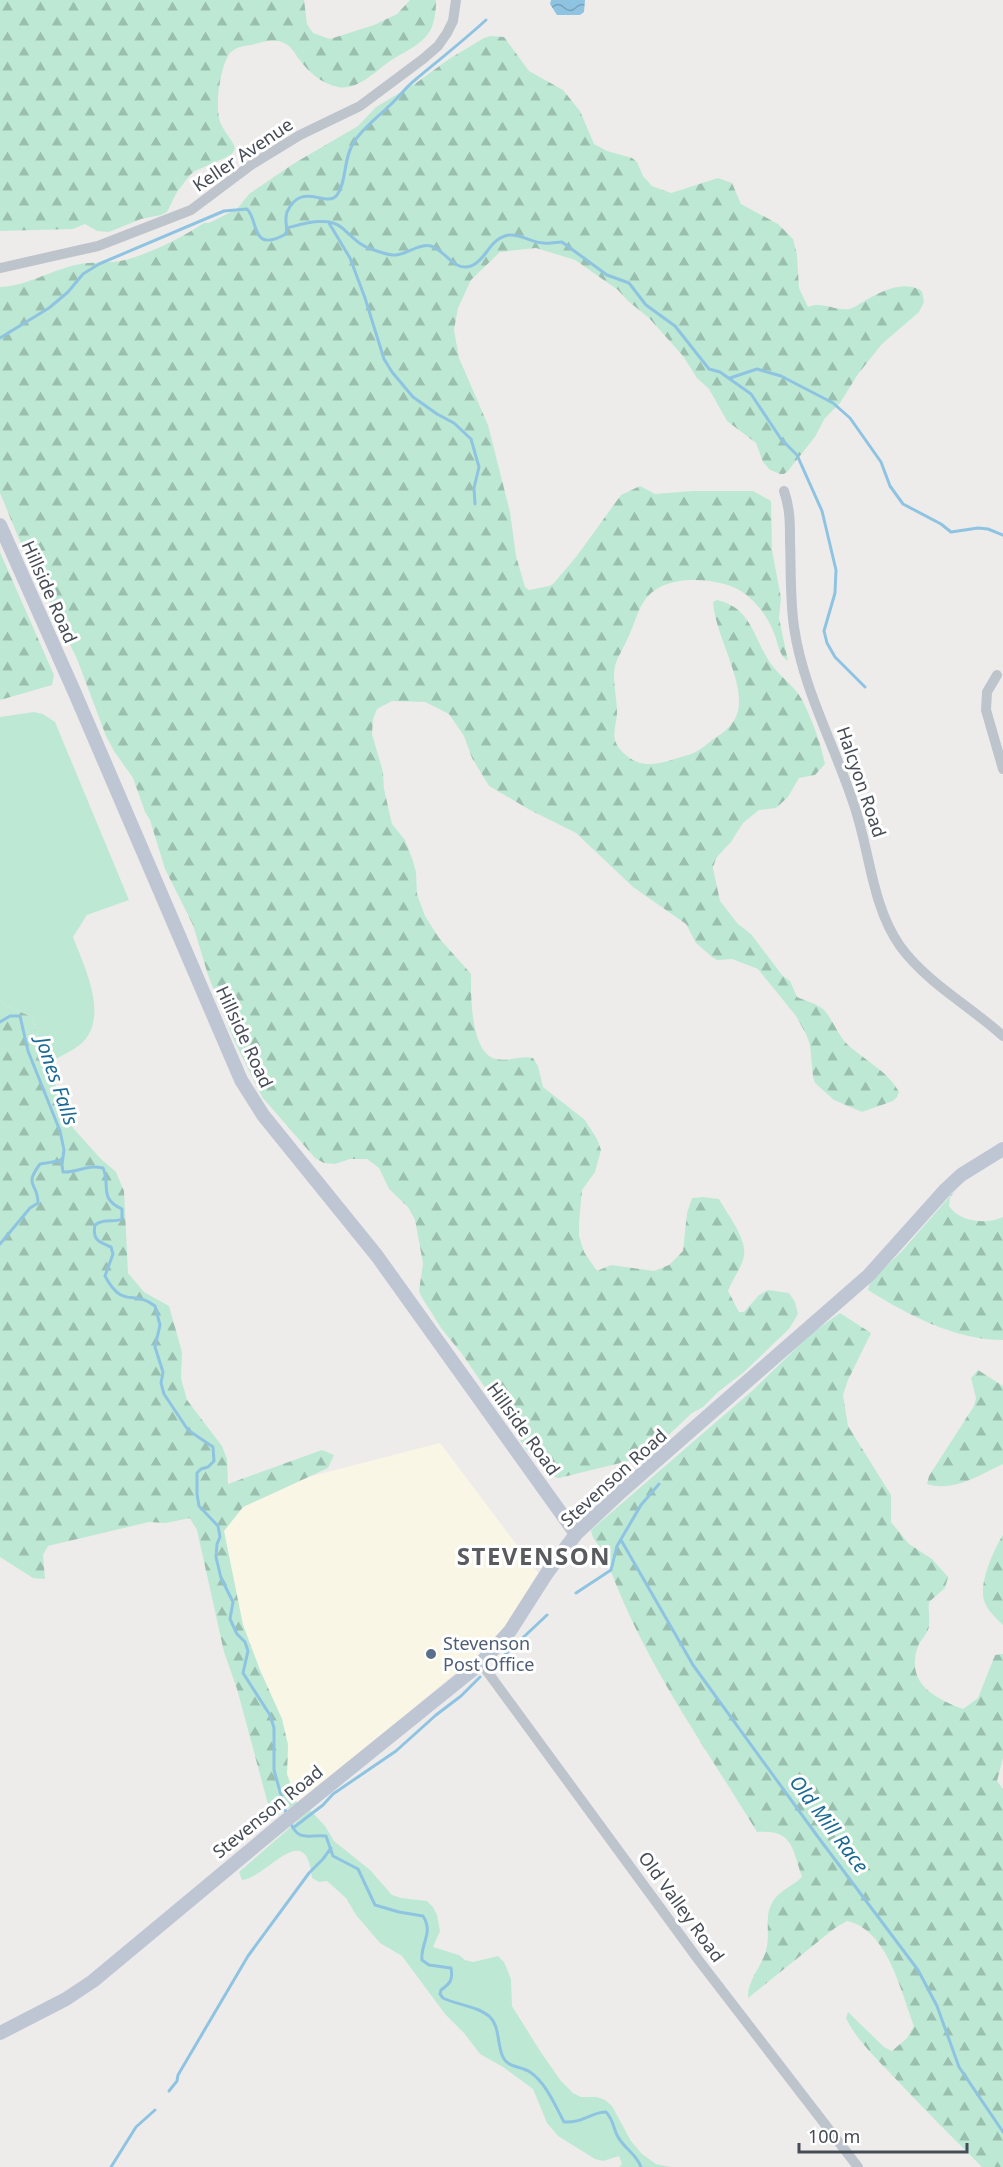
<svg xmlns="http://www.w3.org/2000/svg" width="1003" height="2167" viewBox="0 0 1003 2167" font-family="'Noto Sans',sans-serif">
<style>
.commercial{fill:#f9f6e5}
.grass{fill:#bde9d4}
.forest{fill:url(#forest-firs)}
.water{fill:url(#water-waves)}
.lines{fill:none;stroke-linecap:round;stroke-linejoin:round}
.stream{stroke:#8ec4e1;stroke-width:3}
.street{stroke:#bec4cc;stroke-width:10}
.secondary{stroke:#bfc6d3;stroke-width:14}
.service-dot{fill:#5c6f8a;stroke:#fff;stroke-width:2}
.labels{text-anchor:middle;stroke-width:6;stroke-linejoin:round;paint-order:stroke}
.street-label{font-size:18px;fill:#464c56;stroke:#fff}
.service-label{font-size:18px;fill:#4e5e75;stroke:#fff;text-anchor:start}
.water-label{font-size:20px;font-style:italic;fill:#1a6a95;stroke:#fff}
.district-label{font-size:24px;font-weight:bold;letter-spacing:1.5px;fill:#595b5f;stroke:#fff}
</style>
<defs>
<pattern id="forest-firs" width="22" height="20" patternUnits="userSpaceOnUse" patternTransform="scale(1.5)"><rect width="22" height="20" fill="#bde9d4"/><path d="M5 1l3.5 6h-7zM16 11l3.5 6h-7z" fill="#9bbfaf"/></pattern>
<pattern id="water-waves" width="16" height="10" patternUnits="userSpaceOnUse" patternTransform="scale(1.5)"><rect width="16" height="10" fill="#8ec4e1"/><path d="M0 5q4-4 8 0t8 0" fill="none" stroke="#76a1b9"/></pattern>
</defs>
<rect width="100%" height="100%" fill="#eeeceb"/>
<path class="commercial" d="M 440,1443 L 538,1573 L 504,1629 L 485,1648 L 310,1795 L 297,1803 L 287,1774 L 288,1745 L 282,1719 L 260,1670 L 243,1625 L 224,1531 L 243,1507 L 308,1477 Z"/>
<path class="grass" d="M 34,712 L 43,714 L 55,722 L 129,900 L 87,915 L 73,937 C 84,966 109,1015 83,1042 C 74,1051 58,1057 47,1064 L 32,1017 L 2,1004 L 0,1000 L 0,717 Z
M 310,1810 L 325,1826 L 334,1841 L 370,1870 L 392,1895 L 401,1898 L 427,1901 L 433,1907 L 437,1915 L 440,1931 L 433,1947 L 459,1955 L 465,1960 L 473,1962 L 498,1956 L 504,1962 L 511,1979 L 512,2006 L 540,2051 L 561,2081 L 573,2093 L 581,2097 L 597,2097 L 605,2100 L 612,2106 L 631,2141 L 642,2154 L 656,2164 L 671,2167 L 619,2167 L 622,2164 L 619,2156 L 603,2161 L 595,2159 L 558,2136 L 547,2123 L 533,2089 L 503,2067 L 480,2054 L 464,2033 L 445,2014 L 402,1956 L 380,1943 L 356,1915 L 346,1898 L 327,1881 L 319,1882 L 312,1878 C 306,1817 268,1877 242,1880 L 239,1872 Z"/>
<path class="forest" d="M 0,0 L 304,0 L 307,24 L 313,33 L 330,39 L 374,25 L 397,14 L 410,0 L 436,0 C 436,10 435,22 430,31 C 421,46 403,52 390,61 C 376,71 357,91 338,87 C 320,83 309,72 298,58 C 295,53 291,47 286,44 C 275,37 263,42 251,45 C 243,46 236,47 230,53 C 220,66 214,109 221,124 C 225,133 232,139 235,148 L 232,154 L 227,157 L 195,171 L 190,175 L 177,192 L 167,212 L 161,215 L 141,219 L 109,232 L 97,231 L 85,224 L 73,229 L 0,231 Z
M 491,36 L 504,37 L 529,71 L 563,90 L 580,111 L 594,144 L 607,151 L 632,158 L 637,162 L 643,176 L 652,186 L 671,193 L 718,178 L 732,183 L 741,204 L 778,224 L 793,239 L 797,255 L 799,288 L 808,307 C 823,301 834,311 849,309 C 854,308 857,305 861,303 C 880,292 902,279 922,291 L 924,302 L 919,312 L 882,344 L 858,374 L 840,403 L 825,418 L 815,437 L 788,471 L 784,474 L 780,474 L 770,470 L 763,462 L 756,443 L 727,421 L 709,389 L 697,378 L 683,356 L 649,318 L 628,301 L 618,290 L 575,260 L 536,248 L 500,252 L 471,280 L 458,308 L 454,330 L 459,358 L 488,425 L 510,512 L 516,556 L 525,587 L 529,590 L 549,586 L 553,584 L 576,557 L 621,495 L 640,486 L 655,494 L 692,491 L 753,491 L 771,501 L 772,550 L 781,598 L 779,618 L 788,661 C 779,656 778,643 774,633 C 767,615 752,595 733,587 C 708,577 662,575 645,600 C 638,609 635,623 630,633 C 626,644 618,655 615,666 C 612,681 617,697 617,712 C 617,721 612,734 616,743 C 619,750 628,758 635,761 C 652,769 672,759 688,755 C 699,752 705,745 715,738 C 725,732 735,723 738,711 C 745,681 715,635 713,602 L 717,600 C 752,608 753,638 771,664 C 778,674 788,681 796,691 C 807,703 822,747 825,764 L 815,775 L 799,778 L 788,797 L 776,808 L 759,810 L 743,823 L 731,842 L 716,858 L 713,868 L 720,901 L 738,924 L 751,934 L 782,975 L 790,981 L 797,997 C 806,1001 815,1003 823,1009 C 833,1019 837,1034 847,1044 C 864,1060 888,1071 899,1092 L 897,1097 L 893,1101 L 862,1112 L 834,1100 L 815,1083 L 813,1077 L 810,1045 L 806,1034 L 796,1016 L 758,969 L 732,959 L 717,960 L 712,957 L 696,943 L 686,924 L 633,887 L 576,833 L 530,810 L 489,786 L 472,758 L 464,736 L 449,714 L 425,702 L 392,701 L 377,709 L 373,719 L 372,734 L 383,772 L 384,789 L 392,824 L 405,840 L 413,861 L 416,872 L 417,894 L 425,916 L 439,938 L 471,974 C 471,995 470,1053 496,1059 C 508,1062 521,1055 533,1058 L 538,1066 L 543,1087 L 585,1120 L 597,1139 L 601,1150 L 595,1172 L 582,1190 L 579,1224 L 579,1236 L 584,1252 L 597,1271 L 611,1265 L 654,1271 L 669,1265 L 683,1251 L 687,1213 L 692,1198 L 703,1197 L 719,1199 C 727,1214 747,1238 744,1256 C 742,1268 732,1279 728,1291 L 739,1312 L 744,1312 L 759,1295 L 768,1290 L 789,1293 L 795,1302 L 798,1314 L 789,1329 L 744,1372 L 718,1392 L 703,1407 L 692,1413 L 645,1457 L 559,1478 L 554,1477 L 527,1451 L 513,1428 L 462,1354 L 441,1328 L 421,1296 L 419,1291 L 423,1263 L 415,1220 L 408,1207 L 389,1189 L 379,1168 L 367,1159 L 350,1159 L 335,1164 L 324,1163 L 315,1158 L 262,1097 L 234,1040 L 208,975 L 193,925 L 165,869 L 150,820 L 145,812 L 133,778 L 114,751 L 106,736 L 77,659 L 40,583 L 31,568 L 0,493 L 0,287 C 26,286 50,271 75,265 C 91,261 109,264 125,260 C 154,252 179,239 204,223 L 209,223 L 237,209 L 249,194 L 293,164 L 358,126 L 376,107 L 416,83 L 449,59 L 484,38 Z
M 0,552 L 54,675 L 52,685 L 0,700 Z
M 0,1000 L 2,1004 L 32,1017 L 47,1064 L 73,1128 L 101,1159 L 116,1172 L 124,1191 L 128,1273 L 144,1292 L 169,1306 L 182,1352 L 181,1378 L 187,1400 L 222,1446 L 227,1459 L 228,1484 L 322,1450 L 334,1455 L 328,1468 L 243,1507 L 224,1531 L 243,1625 L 260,1670 L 282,1719 L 288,1745 L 287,1774 L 297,1803 L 272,1819 L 237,1689 L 224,1652 L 197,1530 L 190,1518 L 166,1523 L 149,1522 L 48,1546 L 43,1555 L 45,1579 L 33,1578 L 0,1557 Z
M 958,1187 L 950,1198 L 949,1206 C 960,1222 986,1225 1003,1217 L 1003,1340 C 955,1340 908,1315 868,1290 L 870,1282 L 902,1251 Z
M 840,1313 L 871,1333 L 848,1380 L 843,1395 L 848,1426 L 891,1495 L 891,1522 L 909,1544 L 932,1559 L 948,1577 L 945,1588 L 929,1602 C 928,1609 930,1618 929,1625 C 929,1633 921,1639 918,1646 C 905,1683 934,1698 963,1709 L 978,1698 L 995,1655 L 1003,1654 L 1003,1758 L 997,1781 L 1003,1789 L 1003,2167 L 982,2167 C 951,2136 920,2105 890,2073 C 874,2056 856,2039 846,2018 L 848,2012 L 884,2047 L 892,2051 L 907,2038 L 914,2026 C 901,1992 888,1930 847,1921 L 835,1928 L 748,1998 C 747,1979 764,1965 767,1946 C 770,1929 763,1912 776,1897 C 783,1889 794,1885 802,1877 C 792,1848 793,1829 757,1832 C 704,1745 638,1653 606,1557 C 603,1546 593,1544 591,1530 L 753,1390 L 812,1333 Z
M 978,1370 L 1003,1386 L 1003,1464 C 981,1474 953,1493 927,1484 L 929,1476 L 974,1406 L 976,1398 L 971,1378 Z
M 1003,1535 L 1003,1625 C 997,1619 988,1611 985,1603 C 977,1586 994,1549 1003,1535 Z"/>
<path class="water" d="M 551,0 L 585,0 L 584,12 L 580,15 L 557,15 L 550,4 Z"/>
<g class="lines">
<path class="stream" d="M 329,223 L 350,258 L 365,298 L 384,359 L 392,372 L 413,397 L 437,414 L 454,423 L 471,439 L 479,467 L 474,488 L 475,504
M 287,228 C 303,224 327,216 341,227 C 352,236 359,246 374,250 C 380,252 390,256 396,255 C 407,254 420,243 431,246 C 445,250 454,272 471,266 C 487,260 489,238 509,235 C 522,234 532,243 544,243 C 550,244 557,242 562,242 L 607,275 L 629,283 L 646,305 L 675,326 L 709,369 L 720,372 L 751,394 L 781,439 L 797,455 L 822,511 L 836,570 L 835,593 L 824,631 L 827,643 L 835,657 L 865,687
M 0,338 L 49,308 L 68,292 L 83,274 L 99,264 L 224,211 L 247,209 C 259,220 250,254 286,234 C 288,227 284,220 287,212 C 302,180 326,209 337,195 C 347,182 343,158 354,142 C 363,128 377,118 389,106 C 398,98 406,87 415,80 C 439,60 463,41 486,20
M 730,378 L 757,369 L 767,372 L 781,376 L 833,403 L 850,418 L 881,462 L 890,486 L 903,504 L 941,524 L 951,532 L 978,528 L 988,529 L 1003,535
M 0,1022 L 10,1016 L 20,1016 L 28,1051 L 60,1131 L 64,1150 L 62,1165 L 63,1172 C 78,1173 86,1164 103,1168 C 111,1186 98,1198 122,1209 L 122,1219 C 113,1223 104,1218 95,1225 C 92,1240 99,1242 111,1247 L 113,1254 L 105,1276 C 123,1310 134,1289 155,1306 L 160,1325 L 155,1347 L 163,1372 L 161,1383 L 164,1394 L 188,1430 L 213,1447 L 214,1461 L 208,1467 L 201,1469 L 197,1473 L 197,1494 L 199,1506 L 218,1526 L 220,1537 L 217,1544 L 216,1557 L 221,1578 L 233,1602 L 230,1619 L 237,1634 L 245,1642 L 248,1651 L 243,1673 L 270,1715 L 274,1728 L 274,1770 L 286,1813
M 0,1244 L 30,1208 L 38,1203 C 38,1182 23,1187 40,1164 L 59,1161 L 63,1158
M 621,1540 L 693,1665 L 818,1837 L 918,1970 L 937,2006 L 959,2067 L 1003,2132
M 576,1593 L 611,1570 L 617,1546 L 641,1505 L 659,1484
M 496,1663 L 547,1615
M 290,1822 C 299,1843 308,1834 326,1836 L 333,1856 L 358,1869 L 375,1905 L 399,1912 L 423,1916 C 434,1933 420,1944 422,1960 L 429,1965 L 451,1968 C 453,1979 451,1983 441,1990 L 440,1994 L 443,1998 C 457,2005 478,2006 490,2017 C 500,2027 497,2045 503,2057 C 508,2068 521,2066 530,2072 C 546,2083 555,2105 564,2122 C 584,2123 591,2112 606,2112 C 613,2119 613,2127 617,2135 C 623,2148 636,2153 641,2167
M 293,1828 L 323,1805 L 333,1794 L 396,1751 L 436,1715 L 461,1696 L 480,1677
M 169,2091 L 177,2081 L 178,2075 L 248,1956 L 309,1873 L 323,1859 L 331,1848
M 111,2167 L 136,2127 L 155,2110"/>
<path class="street" d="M 0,268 L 98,246 L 191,210 L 251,165 L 300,135 L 360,106 L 423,59 L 438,46 L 447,33 L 453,21 L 456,0
M 784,491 C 790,508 790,523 790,540 C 791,569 790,599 794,627 C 803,690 836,748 855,808 C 870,853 872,906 900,946 C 927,983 970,1006 1003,1036
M 997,675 L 987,692 L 986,710 L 1003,769
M 481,1663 L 700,1962 L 858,2167"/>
<path class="secondary" d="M 0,525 L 74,691 L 241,1080 L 263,1115 L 377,1256 L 576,1534
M 0,2033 L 66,1999 L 93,1981 L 284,1822 L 481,1663 L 510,1631 L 547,1573 L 576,1534 L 622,1491 L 869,1275 L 946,1189 L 961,1175 L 1003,1149"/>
</g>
<circle class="service-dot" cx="431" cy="1654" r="6"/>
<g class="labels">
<g class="street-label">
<text transform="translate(243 155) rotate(-34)" y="6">Keller Avenue</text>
<text transform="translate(49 592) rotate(66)" y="6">Hillside Road</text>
<text transform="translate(861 782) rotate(71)" y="6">Halcyon Road</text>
<text transform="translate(244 1037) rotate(65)" y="6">Hillside Road</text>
<text transform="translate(523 1429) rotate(54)" y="6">Hillside Road</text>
<text transform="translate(614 1478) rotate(-42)" y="6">Stevenson Road</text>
<text transform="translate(268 1812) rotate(-39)" y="6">Stevenson Road</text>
<text transform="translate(681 1907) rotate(54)" y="6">Old Valley Road</text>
</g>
<g class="service-label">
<text x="443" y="1650">Stevenson<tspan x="443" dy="21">Post Office</tspan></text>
</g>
<g class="water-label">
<text transform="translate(57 1081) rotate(71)" y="7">Jones Falls</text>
<text transform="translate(829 1824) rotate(53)" y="7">Old Mill Race</text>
</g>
<g class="district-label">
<text x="534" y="1565">STEVENSON</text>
</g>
</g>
<path d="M799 2143v9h168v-9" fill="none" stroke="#464c56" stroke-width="3"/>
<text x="808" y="2143" font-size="18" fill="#464c56" stroke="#ffffff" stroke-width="4.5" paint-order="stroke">100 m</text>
</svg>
